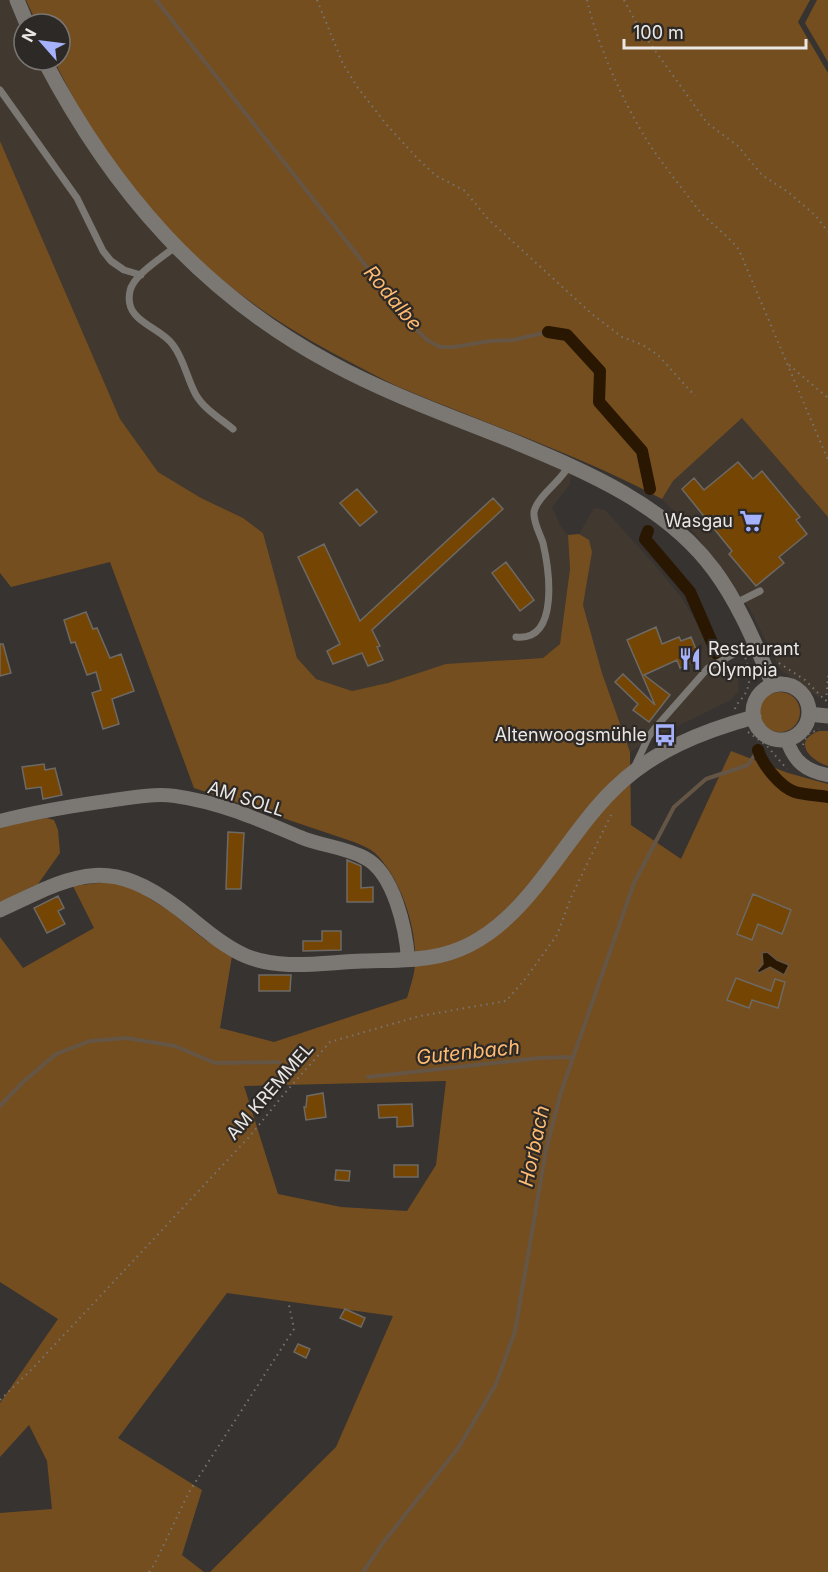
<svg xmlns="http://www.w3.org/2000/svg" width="828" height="1572" viewBox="0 0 828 1572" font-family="Inter,sans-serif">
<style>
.built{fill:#413930}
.green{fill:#754e20;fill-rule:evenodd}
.water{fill:#2a1701;stroke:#645545;stroke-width:1.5}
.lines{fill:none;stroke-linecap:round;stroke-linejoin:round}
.stream{stroke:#645545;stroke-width:4}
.canal{stroke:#2a1701;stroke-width:12}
.building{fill:#754603;stroke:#6d6965;stroke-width:1.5}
.path{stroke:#787471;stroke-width:2;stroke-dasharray:1.5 4.5;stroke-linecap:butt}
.lane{stroke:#7b7773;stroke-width:7}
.street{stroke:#7b7773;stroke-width:14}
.secondary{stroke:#7b7773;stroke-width:15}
.labels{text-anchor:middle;stroke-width:4.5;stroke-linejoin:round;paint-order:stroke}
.poi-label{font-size:18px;fill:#eae7e5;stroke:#2d2926;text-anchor:end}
.street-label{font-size:18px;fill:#eae7e5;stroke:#2d2926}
.water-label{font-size:20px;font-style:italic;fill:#ffbb71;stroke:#2d2926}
</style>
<rect width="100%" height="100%" fill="#373330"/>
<path class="built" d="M 0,0 L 17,0 L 24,24 L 24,60 L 44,60 L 152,223 L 299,345 L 571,465 L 570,484 L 552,507 L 561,527 L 568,535 L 570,569 L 560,644 L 543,658 L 505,660 L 352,691 L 316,679 L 297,658 L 263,533 L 243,518 L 201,498 L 158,472 L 120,419 L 0,141 Z
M 742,418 L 828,517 L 828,693 L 818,697 L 780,669 L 750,609 L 690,527 L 662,499 L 673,481 Z
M 594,508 L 605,510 L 653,563 L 682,598 L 715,654 L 738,679 L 739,691 L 729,701 L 655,737 L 630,752 L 602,673 L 583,605 L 592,552 L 579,534 Z"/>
<path class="green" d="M 26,0 L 810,0 L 798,22 L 828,73 L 828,517 L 742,418 L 673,481 L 662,499 C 577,454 487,424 399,387 C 381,379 364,369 346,360 C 289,330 233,294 187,248 C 132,195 87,129 54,60 L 60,60 L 60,24 L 37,24 Z
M 817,0 L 828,0 L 828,62 L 805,23 Z
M 0,141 L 120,419 L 158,472 L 201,498 L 243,518 L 263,533 L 297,658 L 316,679 L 352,691 L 388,683 L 446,664 L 543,658 L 560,644 L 570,569 L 568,535 L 579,534 L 589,540 L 592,552 L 583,605 L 602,673 L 630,752 L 631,825 L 681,859 L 731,751 L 788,773 L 828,784 L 828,1572 L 210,1572 L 336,1447 L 393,1316 L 227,1293 L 118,1438 L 202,1490 L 182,1555 L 204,1572 L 0,1572 L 0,1513 L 52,1509 L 47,1461 L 29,1425 L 0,1457 L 0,1403 L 58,1319 L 0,1282 L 0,937 L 23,968 L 94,928 L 73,886 L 106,882 L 130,886 L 171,912 L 204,939 L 232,956 L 220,1028 L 274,1042 L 407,998 C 410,988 414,976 415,966 C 418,930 401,878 375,853 C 369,848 361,845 354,842 L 194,788 L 110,562 L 11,587 L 0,573 ZM 446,1081 L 436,1165 L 407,1211 L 341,1207 L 278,1194 L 244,1086 Z
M760 712a20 20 0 1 1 40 0a20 20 0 1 1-40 0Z
M 819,731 L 828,731 L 828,766 C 809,760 792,741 819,731 Z
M 47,818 L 54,820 L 58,830 L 60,853 L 38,884 L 0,902 L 0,825 Z"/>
<path class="water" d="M 767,952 L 777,960 L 789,965 L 784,975 L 770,967 L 759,973 L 757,971 L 763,964 L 762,953 Z"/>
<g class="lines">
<path class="stream" d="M 156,0 L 415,328 L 427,340 L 440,347 L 454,347 L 490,341 L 513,340 L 548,332
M 368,1077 L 539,1058 L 572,1057
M 0,1106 L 22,1083 L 56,1054 L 90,1041 L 126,1038 L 175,1046 L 215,1063 L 279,1062
M 363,1572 L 382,1544 L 459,1447 L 496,1384 L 515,1331 L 546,1150 L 561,1092 L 634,883 L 674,807 L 706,779 L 748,765 L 758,750"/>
<path class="canal" d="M 548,332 L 567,335 L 600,371 L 599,402 L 642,451 L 650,489
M 648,531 L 645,539 L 690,592 L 717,654
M 758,750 C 762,764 780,787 795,792 C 805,795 818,795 828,797"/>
</g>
<path class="building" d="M 738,462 L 753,479 L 762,471 L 800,517 L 796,520 L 807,534 L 779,557 L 784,563 L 756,586 L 729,554 L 732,551 L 682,489 L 694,478 L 704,490 Z
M 357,489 L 377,512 L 360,526 L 340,503 Z
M 493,498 L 503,509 L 372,630 L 380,646 L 377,647 L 383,660 L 368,666 L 362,653 L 333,664 L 327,651 L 340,644 L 298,557 L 324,544 L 360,621 Z
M 506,562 L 534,600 L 520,611 L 492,573 Z
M 86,612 L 93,629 L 97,628 L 110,658 L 121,654 L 134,691 L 112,699 L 119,724 L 103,729 L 92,693 L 101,690 L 96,672 L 87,675 L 75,642 L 71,643 L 64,620 Z
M 656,627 L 662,644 L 679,637 L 681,641 L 691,637 L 700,659 L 680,668 L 677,660 L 644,675 L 670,695 L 649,722 L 633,710 L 638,704 L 615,682 L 623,674 L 655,705 L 627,640 Z
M 0,644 L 3,644 L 11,673 L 0,676 Z
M 44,764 L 45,770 L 55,768 L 62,795 L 43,799 L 41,787 L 26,789 L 22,767 Z
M 228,832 L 244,833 L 241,889 L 226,889 Z
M 347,860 L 361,866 L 361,888 L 373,887 L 373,902 L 347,902 Z
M 753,894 L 791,910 L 782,934 L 758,924 L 752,940 L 737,934 Z
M 58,896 L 64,908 L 58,911 L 65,924 L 47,933 L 34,908 Z
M 322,931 L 341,931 L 341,950 L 303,951 L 303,941 L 322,941 Z
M 259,975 L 291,975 L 290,991 L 259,991 Z
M 736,978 L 771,991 L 775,979 L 785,982 L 778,1008 L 752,1000 L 749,1008 L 727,1000 Z
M 323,1093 L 326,1117 L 306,1120 L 304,1107 L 306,1107 L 307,1096 Z
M 412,1104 L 413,1126 L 397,1127 L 397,1117 L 379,1118 L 378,1105 Z
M 394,1165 L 418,1165 L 418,1177 L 394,1177 Z
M 336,1170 L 350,1171 L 349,1181 L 335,1180 Z
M 345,1309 L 365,1318 L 361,1327 L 340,1318 Z
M 298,1344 L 310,1349 L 306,1358 L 294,1352 Z"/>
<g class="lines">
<path class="path" d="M 317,0 L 343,64 L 358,88 L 386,124 L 418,159 L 435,175 L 465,191 L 488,219 L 592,314 L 622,337 L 643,345 L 658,355 L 695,396
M 587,0 C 597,44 624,104 648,142 C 663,165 681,187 697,208 C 710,224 727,234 739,250 L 828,460
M 624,0 L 639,28 L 707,123 L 738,146 L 762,175 L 788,192 L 816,216 L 828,232
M 789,365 L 828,398
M 779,663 L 805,680 L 826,701
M 826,701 L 828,676
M 735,709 C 736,704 740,701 743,697 C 752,685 750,670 745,657
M 748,732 L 767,746 L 787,769
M 803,745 L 807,735 L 819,729
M 0,1400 L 33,1368 L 250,1136 L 284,1094 L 330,1042 L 420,1016 L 506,1001 L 526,978 L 557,935 L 572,895 L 612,813
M 149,1572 L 154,1565 L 189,1492 L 294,1329 L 289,1305"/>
<path class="lane" d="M 0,90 L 77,198 L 103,251 L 111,261 L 124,270 L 141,275
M 175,247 C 163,257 133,275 130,291 C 123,322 160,326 173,345 C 184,359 187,379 196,395 C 204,409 221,419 233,429
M 736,603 L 760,591
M 516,637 C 560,642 549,569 543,543 C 540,534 533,522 534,512 C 537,496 562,481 569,465
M 634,768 L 649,736 L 656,727 L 708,668 L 754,643"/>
<path class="street" d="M 787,740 C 794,762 806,771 828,775
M 0,821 C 35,812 71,806 107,801 C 129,798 153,793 175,796 C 219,802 260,820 300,837 C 321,846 345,847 365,858 C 394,873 406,929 408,959"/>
<path class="secondary" d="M 17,0 L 27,24
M 44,60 C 112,190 201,293 331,363 C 390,395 453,417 515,442 C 587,472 666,505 714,570 C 740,605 756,646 773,685
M753 712a28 28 0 1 1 56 0a28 28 0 1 1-56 0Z
M 809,714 L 828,716
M 0,910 C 74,875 107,854 179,909 C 201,926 221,945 246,956 C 281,971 326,962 363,961 C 386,960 409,961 431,957 C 519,944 556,845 614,789 C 652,751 703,731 754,717"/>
</g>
<defs>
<g id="supermarket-bare" transform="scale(1.8)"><path d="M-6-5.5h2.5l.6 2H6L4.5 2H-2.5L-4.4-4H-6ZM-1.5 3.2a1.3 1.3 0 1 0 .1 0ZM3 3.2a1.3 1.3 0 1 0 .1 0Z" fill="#a6b1fc" stroke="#2d2926" stroke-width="2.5" paint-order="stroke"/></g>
<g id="restaurant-bare" transform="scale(1.8)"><path d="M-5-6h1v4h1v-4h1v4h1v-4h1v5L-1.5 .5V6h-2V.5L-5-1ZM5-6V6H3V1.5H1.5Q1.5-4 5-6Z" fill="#a6b1fc" stroke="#2d2926" stroke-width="2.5" paint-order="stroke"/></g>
<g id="bus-bare" transform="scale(1.8)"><path d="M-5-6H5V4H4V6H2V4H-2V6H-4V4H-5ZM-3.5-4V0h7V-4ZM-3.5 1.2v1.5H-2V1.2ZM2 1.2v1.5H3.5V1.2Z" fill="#a6b1fc" stroke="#2d2926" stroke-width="2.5" paint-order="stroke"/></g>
</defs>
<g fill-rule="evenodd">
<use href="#supermarket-bare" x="751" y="521"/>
<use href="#restaurant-bare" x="690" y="659"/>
<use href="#bus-bare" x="665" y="735"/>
</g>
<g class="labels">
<g class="poi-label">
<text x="733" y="527">Wasgau</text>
<text x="708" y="655" text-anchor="start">Restaurant<tspan x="708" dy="21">Olympia</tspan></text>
<text x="647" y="741">Altenwoogsmühle</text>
</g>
<g class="street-label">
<text transform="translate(246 799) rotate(18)" y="6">AM SOLL</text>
<text transform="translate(270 1091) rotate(-49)" y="6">AM KREMMEL</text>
</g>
<g class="water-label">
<text transform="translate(393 298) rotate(50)" y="7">Rodalbe</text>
<text transform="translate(468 1052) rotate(-6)" y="7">Gutenbach</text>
<text transform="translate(534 1146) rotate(-78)" y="7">Horbach</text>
</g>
</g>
<g transform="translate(42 42) rotate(298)"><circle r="28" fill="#2d2926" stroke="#797572" stroke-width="1.5"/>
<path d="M0-4.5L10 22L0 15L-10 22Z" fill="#a6b1fc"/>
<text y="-9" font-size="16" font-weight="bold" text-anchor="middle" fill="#eae7e5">N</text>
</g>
<path d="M624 39v9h182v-9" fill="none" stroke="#eae7e5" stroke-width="3"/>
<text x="633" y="39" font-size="18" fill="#eae7e5" stroke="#2d2926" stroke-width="4.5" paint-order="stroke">100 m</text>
</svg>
